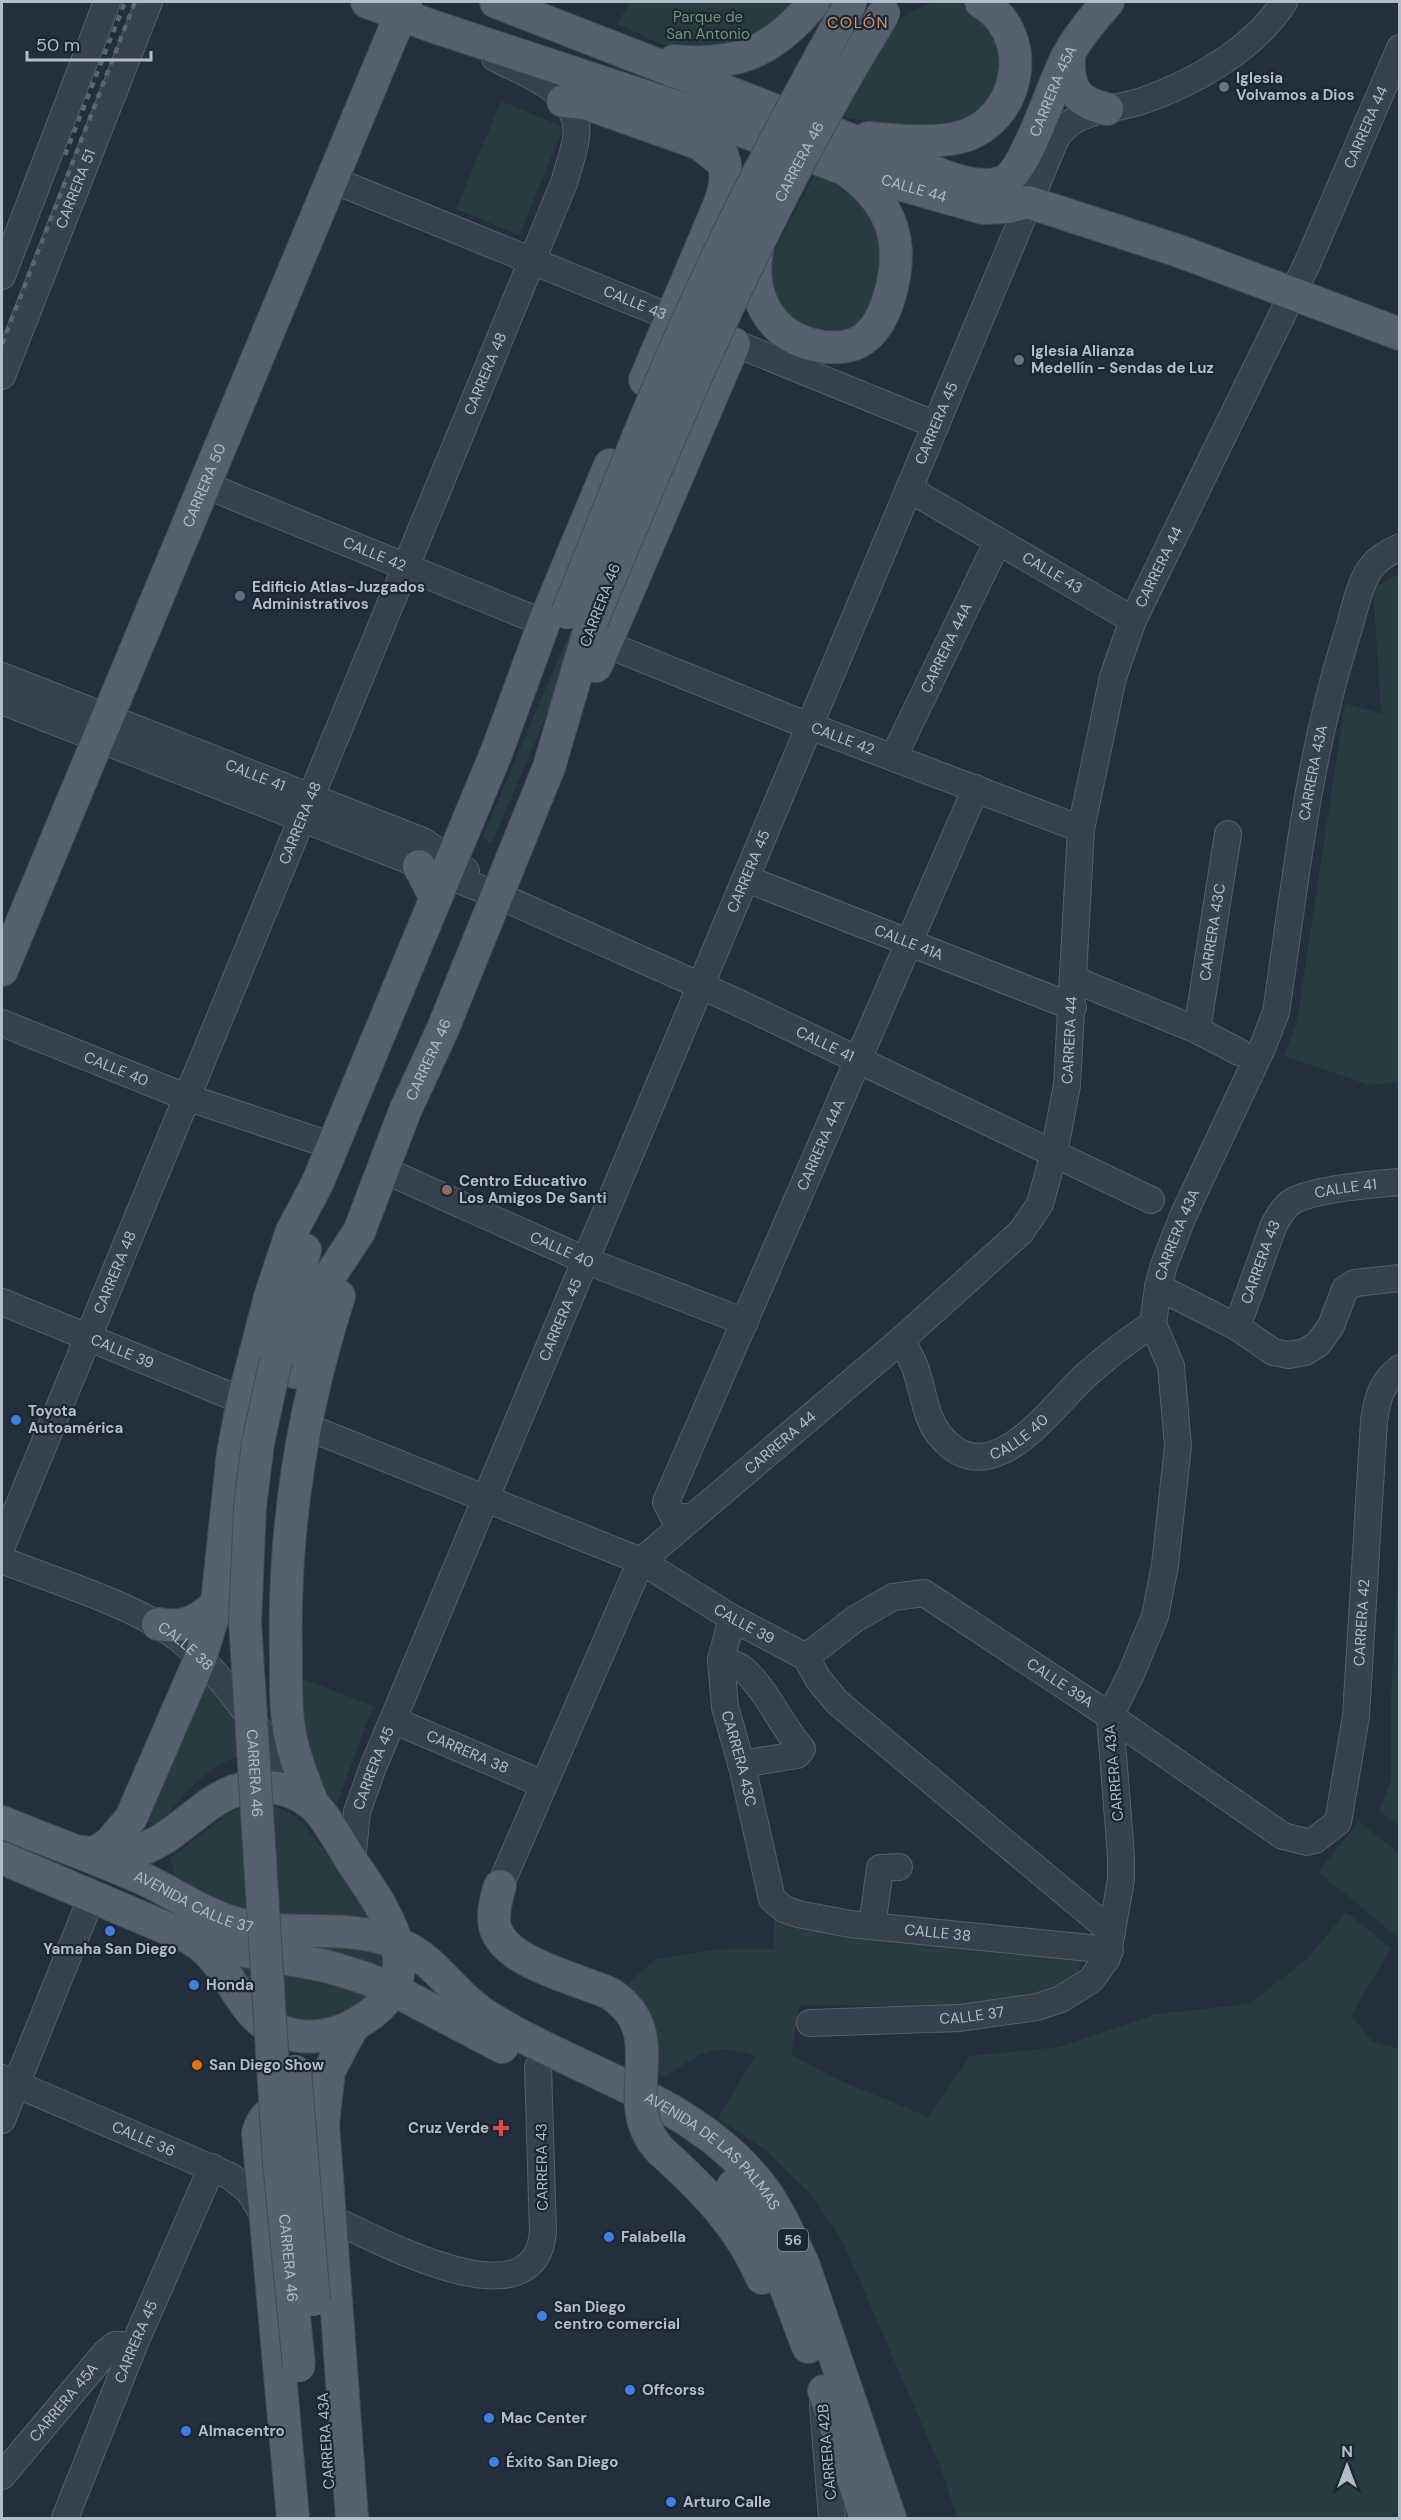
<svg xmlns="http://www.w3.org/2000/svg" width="1401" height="2520" viewBox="0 0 1401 2520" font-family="'DM Sans',sans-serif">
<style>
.green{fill:#263c3f}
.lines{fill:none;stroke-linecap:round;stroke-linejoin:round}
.minor-casing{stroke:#565f6c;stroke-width:28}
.major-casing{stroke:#414a57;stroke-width:34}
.minor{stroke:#38414e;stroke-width:26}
.major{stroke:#56606e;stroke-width:32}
.rail{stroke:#5a6575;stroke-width:4.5;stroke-dasharray:6 6;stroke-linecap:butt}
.major-bridge-casing{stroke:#414a57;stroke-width:34;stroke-linecap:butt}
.major-bridge{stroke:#56606e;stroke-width:32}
.worship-dot{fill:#6b7280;stroke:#1d2633;stroke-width:2}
.service-dot{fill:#5c6f8a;stroke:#1d2633;stroke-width:2}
.education-dot{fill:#8d6e63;stroke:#1d2633;stroke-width:2}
.shop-dot{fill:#3f7fe0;stroke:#1d2633;stroke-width:2}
.food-dot{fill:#e8710a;stroke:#1d2633;stroke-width:2}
.health-dot{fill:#e0444e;stroke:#1d2633;stroke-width:2}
.labels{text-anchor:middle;stroke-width:4.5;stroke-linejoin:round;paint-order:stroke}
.shield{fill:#1d2633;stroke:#878f9c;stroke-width:1.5}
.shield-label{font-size:14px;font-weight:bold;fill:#b4bcc9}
.park-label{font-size:15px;fill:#6b9a76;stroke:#1d2633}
.poi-label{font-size:15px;font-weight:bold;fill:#b4bcc9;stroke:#1d2633;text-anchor:start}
.street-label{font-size:15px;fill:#b4bcc9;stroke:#1d2633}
.neighbourhood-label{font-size:16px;letter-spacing:1.5px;fill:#d59563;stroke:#1d2633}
</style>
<rect width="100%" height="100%" fill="#242f3e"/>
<path class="green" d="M 630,2 L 798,2 C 764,34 718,60 669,46 C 651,41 634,31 617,24 Z
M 938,2 C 976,2 977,5 1003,33 L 998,110 L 933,131 L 842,117 C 864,75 885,10 938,2 Z
M 501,101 L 564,127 L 519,235 L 456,209 Z
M 820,165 L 868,205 L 885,259 L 871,330 L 815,340 L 765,294 L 770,259 Z
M 682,368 L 693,372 L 492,843 L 482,838 Z
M 1399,574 L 1399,1082 L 1369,1085 L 1284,1056 L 1297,1021 L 1345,703 L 1381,714 L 1373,588 Z
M 1399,1542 L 1399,1825 L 1379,1811 L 1391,1781 L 1391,1698 Z
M 295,1676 L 373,1706 L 337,1803 L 320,1791 L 307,1768 Z
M 203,1678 L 238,1717 L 244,1754 C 207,1767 182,1792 162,1825 L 142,1820 Z
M 249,1803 C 270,1804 284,1807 301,1821 L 377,1921 L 246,1912 L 179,1889 L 170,1858 L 225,1816 Z
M 1359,1821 L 1399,1854 L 1399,1938 L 1318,1872 Z
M 1346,1912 L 1391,1948 L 1351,2016 L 1372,2041 L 1399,2049 L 1399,2518 L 957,2518 L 940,2466 L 842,2240 L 808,2191 L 764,2149 L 718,2118 L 755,2056 C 713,2040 699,2054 665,2077 L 654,2069 L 646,2020 L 627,1984 L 656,1959 L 722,1949 L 774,1949 L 774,1916 L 843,1936 L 1082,1954 L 1079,1969 L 1072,1982 L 1057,1991 L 986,2007 L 800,2005 L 791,2054 L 834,2078 L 928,2117 L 970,2056 L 1059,2047 L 1156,2014 L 1249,2004 L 1306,1960 Z
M 322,1942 L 392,1950 L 386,1974 L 278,1946 Z
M 238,1958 L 386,1992 L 352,2019 L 290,2023 L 255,1995 Z"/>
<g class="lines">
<g class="minor-casing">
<g id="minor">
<path id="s1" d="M 333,180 L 936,425"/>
<path d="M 2,276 L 107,2"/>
<path id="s2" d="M 2,376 L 149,2"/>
<path id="s3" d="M 205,485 L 544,623"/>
<path id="s4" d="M 909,489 L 1133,620"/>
<path id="s5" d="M 606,644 L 799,722 L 1081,829"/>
<path id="s6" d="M 2,676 L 423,841 L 466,871"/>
<path id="s7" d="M 2,701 L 497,895 L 737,1002 L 1151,1200"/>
<path id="s8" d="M 894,756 L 998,541"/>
<path id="s9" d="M 747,879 L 1073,1007"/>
<path d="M 1075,980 L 1197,1030 L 1239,1052"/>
<path id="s10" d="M 2,1023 L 186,1097 L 333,1146"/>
<path id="s11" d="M 1197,1030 L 1228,834"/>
<path id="s12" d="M 384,1170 L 587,1261 L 745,1322"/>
<path d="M 1158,1287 L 1237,1327 L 1273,1352 L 1289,1355 L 1305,1352 L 1318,1344 L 1331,1326 L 1345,1289 L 1355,1283 L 1400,1278"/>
<path id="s13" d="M 2,1302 L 243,1401"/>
<path id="s14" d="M 1237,1327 L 1273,1227 C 1278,1217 1284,1206 1293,1201 C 1315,1189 1374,1184 1400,1182"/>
<path id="s15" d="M 900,1341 C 925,1371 919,1407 938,1433 C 988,1499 1049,1410 1084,1377 C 1106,1357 1128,1340 1153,1324"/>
<path id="s16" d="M 305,1426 L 641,1561 L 732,1618 L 806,1657 L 818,1679 L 837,1702 L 1112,1932"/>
<path id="s17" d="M 692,1518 L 673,1516 L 666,1502 L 976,788"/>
<path id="s18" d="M 2,1546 L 564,183 C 568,168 574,153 576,138 C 583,93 526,74 495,58"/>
<path id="s19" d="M 2,1560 C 54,1581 135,1605 178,1638 C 226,1675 264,1739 300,1787"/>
<path id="s20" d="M 732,1618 L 721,1660 L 725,1707 L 743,1770 L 772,1899 L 784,1909 L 798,1914 L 850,1924 L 1110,1950"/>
<path id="s21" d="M 806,1657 L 855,1619 L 893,1597 L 924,1593 L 1110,1716 L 1283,1836 L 1307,1842 L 1315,1840 L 1338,1822 L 1356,1716 L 1374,1421 C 1377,1400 1381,1382 1400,1368"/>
<path d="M 721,1660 C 728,1662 737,1664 743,1669 C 767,1690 780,1724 802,1749 L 797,1755 L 741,1764"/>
<path id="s22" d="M 393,1720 L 543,1784"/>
<path id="s23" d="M 352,1861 L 357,1812 L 373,1767 L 1056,138 C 1076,108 1111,111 1142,101 C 1194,83 1254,49 1284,2"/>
<path id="s24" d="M 500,1886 L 641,1561 L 900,1341 L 1021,1232 L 1040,1204 L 1054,1153 L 1067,1085 L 1081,829 L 1113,677 L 1133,620 L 1307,264 L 1400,48"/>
<path d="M 872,1926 L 880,1868 L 899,1867"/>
<path id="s25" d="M 810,2023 L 960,2018 L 1037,2007 L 1061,1999 L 1091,1980 L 1107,1958 L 1121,1880 L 1121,1856 L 1110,1716 L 1131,1674 L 1155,1616 L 1165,1565 L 1178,1446 L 1171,1366 L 1153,1324 L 1158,1287 L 1164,1265 L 1183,1216 L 1263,1046 L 1276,1012 C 1295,887 1307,762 1345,641 C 1353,618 1356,593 1368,572 C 1376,559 1386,554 1400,547"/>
<path id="s26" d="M 2,2078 L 230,2176 L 249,2191 L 266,2219"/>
<path d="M 2,2120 L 92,1896"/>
<path d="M 332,2219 C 376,2238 535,2328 543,2232 L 538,2067"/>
<path d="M 823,2406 L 832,2518"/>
<path id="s27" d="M 2,2476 L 106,2352 L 115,2345 L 134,2345"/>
<path id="s28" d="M 65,2518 L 134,2345 L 212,2167"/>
</g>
</g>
<g class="major-casing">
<g id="major">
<path id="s29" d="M 367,2 L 429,25 L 695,113 L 842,168 L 983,208 L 1008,207 L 1028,202 L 1179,251 L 1400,334"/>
<path id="s30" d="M 496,2 L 944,176 C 961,182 985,189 1003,182 C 1027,171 1052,85 1067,57 C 1078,36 1093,19 1108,2"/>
<path d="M 1069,54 C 1067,87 1075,102 1107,109"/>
<path d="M 674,61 C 738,67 774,51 814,2"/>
<path d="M 563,101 L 585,103 L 700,144 L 725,164"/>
<path d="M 868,138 C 896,141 947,145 972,133 C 1024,108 1032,32 981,2"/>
<path d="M 758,246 C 748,290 766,334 814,345 C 827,348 846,349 859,342 C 875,333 884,315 889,298 C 905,246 894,206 850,173"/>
<path d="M 645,380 L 720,203 C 734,167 720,140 695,113"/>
<path d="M 596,666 L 734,344"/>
<path d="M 419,866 L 436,898"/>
<path id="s31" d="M 2,970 L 406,2"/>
<path d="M 279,1347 L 305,1250"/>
<path id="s32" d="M 294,1372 L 318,1294 L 359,1232 L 405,1111 L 442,1031 L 549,767 L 592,621"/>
<path d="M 158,1624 C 183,1629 200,1621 217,1603"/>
<path d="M 313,1804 C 305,1784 297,1765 292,1744 C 285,1714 286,1684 286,1654 C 283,1533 302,1411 339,1296"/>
<path id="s33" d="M 2,1822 C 50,1842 100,1859 148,1881 C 178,1896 205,1915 238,1924 C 290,1938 349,1922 399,1944 C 438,1961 452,1994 487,2016 C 577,2073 698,2100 764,2190 C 781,2214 792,2240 804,2266 L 890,2518"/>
<path d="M 82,1852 L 95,1853 L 110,1843 L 131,1818 L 200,1659 L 217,1603 L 233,1452 L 243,1401 L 270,1297 L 292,1231 L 317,1184 L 497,751 L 544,623 L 610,465"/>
<path d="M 94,1855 C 107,1858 119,1856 131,1853 C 189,1838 211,1776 277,1788 C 295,1791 309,1799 320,1812 C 333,1829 343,1848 355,1866 C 390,1917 432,1979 359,2022 C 333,2038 305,2041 276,2030 C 239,2016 230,1962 194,1941"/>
<path d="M 2,1858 L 185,1936 L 234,1949 L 326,1966 L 365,1978 L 392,1989 L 502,2047"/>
<path d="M 500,1886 C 496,1899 492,1914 495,1927 C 505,1964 580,1979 611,1994"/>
<path d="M 661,2151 C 702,2188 740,2226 762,2278"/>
<path d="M 733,2186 L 767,2238 L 808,2347"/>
<path d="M 824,2391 L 866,2518"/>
<path d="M 293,2518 L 258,2133 C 263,2113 278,2105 298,2110"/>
<path d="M 352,2518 L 323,2123 L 329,2071 L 353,2026"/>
</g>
</g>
<use href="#minor" class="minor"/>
<use href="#major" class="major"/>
<path class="rail" d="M 65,155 L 125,2
M 2,344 L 135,2"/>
<g class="major-bridge-casing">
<g id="major-bridge">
<path d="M 567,613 C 604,523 638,432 678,343 C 729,226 788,113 851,2"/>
<path id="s34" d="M 592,621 C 679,413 765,205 884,13"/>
<path id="s35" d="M 276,1360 L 258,1443 L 250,1507 L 245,1622 L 279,2163 L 299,2366"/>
<path d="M 611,1994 C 675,2037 612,2100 661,2151"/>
<path d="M 295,2071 L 314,2300"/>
</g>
</g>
<use href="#major-bridge" class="major-bridge"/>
</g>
<g class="worship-dot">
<circle cx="1224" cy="87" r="6"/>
<circle cx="1019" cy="360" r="6"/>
</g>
<circle class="service-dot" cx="240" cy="596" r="6"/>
<circle class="education-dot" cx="447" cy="1190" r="6"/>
<g class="shop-dot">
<circle cx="16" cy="1420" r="6"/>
<circle cx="110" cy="1931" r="6"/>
<circle cx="194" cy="1985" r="6"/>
<circle cx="609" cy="2237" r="6"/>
<circle cx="542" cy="2316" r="6"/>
<circle cx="630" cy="2390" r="6"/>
<circle cx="489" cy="2418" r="6"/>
<circle cx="186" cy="2431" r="6"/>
<circle cx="494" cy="2462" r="6"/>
<circle cx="671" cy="2502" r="6"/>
</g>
<circle class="food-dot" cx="197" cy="2065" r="6"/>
<path class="health-dot" d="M498 2119h6v6h6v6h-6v6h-6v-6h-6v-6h6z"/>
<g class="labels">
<rect class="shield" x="778" y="2229" width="30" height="22" rx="4.5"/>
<g class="shield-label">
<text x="793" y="2245">56</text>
</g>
<g class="park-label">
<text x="708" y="22">Parque de<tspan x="708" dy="17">San Antonio</tspan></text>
</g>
<g class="poi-label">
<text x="1236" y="83">Iglesia<tspan x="1236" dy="17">Volvamos a Dios</tspan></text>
<text x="1031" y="356">Iglesia Alianza<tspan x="1031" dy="17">Medellín - Sendas de Luz</tspan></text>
<text x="252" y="592">Edificio Atlas-Juzgados<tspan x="252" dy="17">Administrativos</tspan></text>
<text x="459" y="1186">Centro Educativo<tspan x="459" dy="17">Los Amigos De Santi</tspan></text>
<text x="28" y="1416">Toyota<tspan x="28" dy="17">Autoamérica</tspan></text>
<text x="110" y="1954" text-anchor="middle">Yamaha San Diego</text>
<text x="206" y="1990">Honda</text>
<text x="209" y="2070">San Diego Show</text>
<text x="489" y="2133" text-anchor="end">Cruz Verde</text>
<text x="621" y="2242">Falabella</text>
<text x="554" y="2312">San Diego<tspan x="554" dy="17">centro comercial</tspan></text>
<text x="642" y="2395">Offcorss</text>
<text x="501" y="2423">Mac Center</text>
<text x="198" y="2436">Almacentro</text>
<text x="506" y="2467">Éxito San Diego</text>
<text x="683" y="2507">Arturo Calle</text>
</g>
<g class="street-label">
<text dy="5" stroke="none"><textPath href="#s30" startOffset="646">CARRERA 45A</textPath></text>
<text dy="5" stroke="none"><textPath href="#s24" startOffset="2030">CARRERA 44</textPath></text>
<text dy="5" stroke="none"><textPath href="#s34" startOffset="504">CARRERA 46</textPath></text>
<text dy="5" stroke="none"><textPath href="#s29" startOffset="578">CALLE 44</textPath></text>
<text dy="5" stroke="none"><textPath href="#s2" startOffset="201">CARRERA 51</textPath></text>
<text dy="5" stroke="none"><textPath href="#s1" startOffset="326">CALLE 43</textPath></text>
<text dy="5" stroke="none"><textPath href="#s18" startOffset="1268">CARRERA 48</textPath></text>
<text dy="5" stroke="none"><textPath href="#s23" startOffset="1554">CARRERA 45</textPath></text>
<text dy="5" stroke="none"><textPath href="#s31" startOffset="525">CARRERA 50</textPath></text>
<text dy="5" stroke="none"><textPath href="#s3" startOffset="183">CALLE 42</textPath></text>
<text dy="5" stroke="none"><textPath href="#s24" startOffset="1544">CARRERA 44</textPath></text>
<text dy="5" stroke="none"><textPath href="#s4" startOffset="166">CALLE 43</textPath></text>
<text transform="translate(600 605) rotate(-69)" y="5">CARRERA 46</text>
<text dy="5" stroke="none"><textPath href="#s8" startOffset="120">CARRERA 44A</textPath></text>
<text dy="5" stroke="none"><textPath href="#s5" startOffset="255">CALLE 42</textPath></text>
<text dy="5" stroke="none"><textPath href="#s25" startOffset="1546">CARRERA 43A</textPath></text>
<text dy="5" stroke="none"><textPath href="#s6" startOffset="272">CALLE 41</textPath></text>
<text dy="5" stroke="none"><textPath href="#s18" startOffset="782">CARRERA 48</textPath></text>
<text dy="5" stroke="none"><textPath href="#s23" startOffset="1068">CARRERA 45</textPath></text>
<text dy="5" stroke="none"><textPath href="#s11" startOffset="99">CARRERA 43C</textPath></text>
<text dy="5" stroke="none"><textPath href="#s9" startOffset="174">CALLE 41A</textPath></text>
<text dy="5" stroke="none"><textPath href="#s24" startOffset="1058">CARRERA 44</textPath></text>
<text dy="5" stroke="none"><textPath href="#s7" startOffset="892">CALLE 41</textPath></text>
<text dy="5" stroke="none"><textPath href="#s32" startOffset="342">CARRERA 46</textPath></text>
<text dy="5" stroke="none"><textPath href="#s10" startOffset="123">CALLE 40</textPath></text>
<text dy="5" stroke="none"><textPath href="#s17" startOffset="424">CARRERA 44A</textPath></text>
<text dy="5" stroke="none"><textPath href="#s14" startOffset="194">CALLE 41</textPath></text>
<text dy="5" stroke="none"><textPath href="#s25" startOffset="1060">CARRERA 43A</textPath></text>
<text dy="5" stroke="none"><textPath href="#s12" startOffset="195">CALLE 40</textPath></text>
<text dy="5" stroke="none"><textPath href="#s14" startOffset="69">CARRERA 43</textPath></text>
<text dy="5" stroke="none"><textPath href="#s18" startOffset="296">CARRERA 48</textPath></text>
<text dy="5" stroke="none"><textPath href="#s23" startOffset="582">CARRERA 45</textPath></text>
<text dy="5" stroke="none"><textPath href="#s13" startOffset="130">CALLE 39</textPath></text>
<text dy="5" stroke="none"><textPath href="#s15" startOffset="195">CALLE 40</textPath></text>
<text dy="5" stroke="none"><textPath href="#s24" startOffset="537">CARRERA 44</textPath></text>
<text dy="5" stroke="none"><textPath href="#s16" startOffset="483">CALLE 39</textPath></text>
<text dy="5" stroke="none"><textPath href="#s21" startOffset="834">CARRERA 42</textPath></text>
<text dy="5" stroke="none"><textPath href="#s19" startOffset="204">CALLE 38</textPath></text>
<text dy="5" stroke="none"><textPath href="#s21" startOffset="300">CALLE 39A</textPath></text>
<text dy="5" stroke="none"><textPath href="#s22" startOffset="81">CARRERA 38</textPath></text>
<text dy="5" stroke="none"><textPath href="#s20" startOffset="144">CARRERA 43C</textPath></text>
<text dy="5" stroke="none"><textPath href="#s23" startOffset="96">CARRERA 45</textPath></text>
<text dy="5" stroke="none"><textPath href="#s35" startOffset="416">CARRERA 46</textPath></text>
<text transform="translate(1114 1773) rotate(-95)" y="5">CARRERA 43A</text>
<text dy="5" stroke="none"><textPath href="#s33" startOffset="208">AVENIDA CALLE 37</textPath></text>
<text dy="5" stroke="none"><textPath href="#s20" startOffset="460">CALLE 38</textPath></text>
<text dy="5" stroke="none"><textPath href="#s25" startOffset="162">CALLE 37</textPath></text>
<text dy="5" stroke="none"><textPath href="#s26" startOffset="154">CALLE 36</textPath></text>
<text dy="5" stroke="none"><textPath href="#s33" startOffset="800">AVENIDA DE LAS PALMAS</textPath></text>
<text transform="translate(542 2167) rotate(-91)" y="5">CARRERA 43</text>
<text dy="5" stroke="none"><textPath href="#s35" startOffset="902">CARRERA 46</textPath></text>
<text dy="5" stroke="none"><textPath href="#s28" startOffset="190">CARRERA 45</textPath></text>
<text dy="5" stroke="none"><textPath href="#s27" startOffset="96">CARRERA 45A</textPath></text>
<text transform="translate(326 2441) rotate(-94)" y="5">CARRERA 43A</text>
<text transform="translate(827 2452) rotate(-95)" y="5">CARRERA 42B</text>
</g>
<g class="neighbourhood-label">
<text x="858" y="28">COLÓN</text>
</g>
</g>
<rect width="1401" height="2520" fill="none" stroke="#b4bcc9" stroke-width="6"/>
<g transform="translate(1347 2466)" stroke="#1d2633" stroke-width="4.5" paint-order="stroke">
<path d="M0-4.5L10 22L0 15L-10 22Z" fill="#b4bcc9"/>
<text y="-9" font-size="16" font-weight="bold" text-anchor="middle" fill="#b4bcc9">N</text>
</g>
<path d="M27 51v9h124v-9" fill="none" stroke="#b4bcc9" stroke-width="3"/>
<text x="36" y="51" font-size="18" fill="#b4bcc9" stroke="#1d2633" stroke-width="4.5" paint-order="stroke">50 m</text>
</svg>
